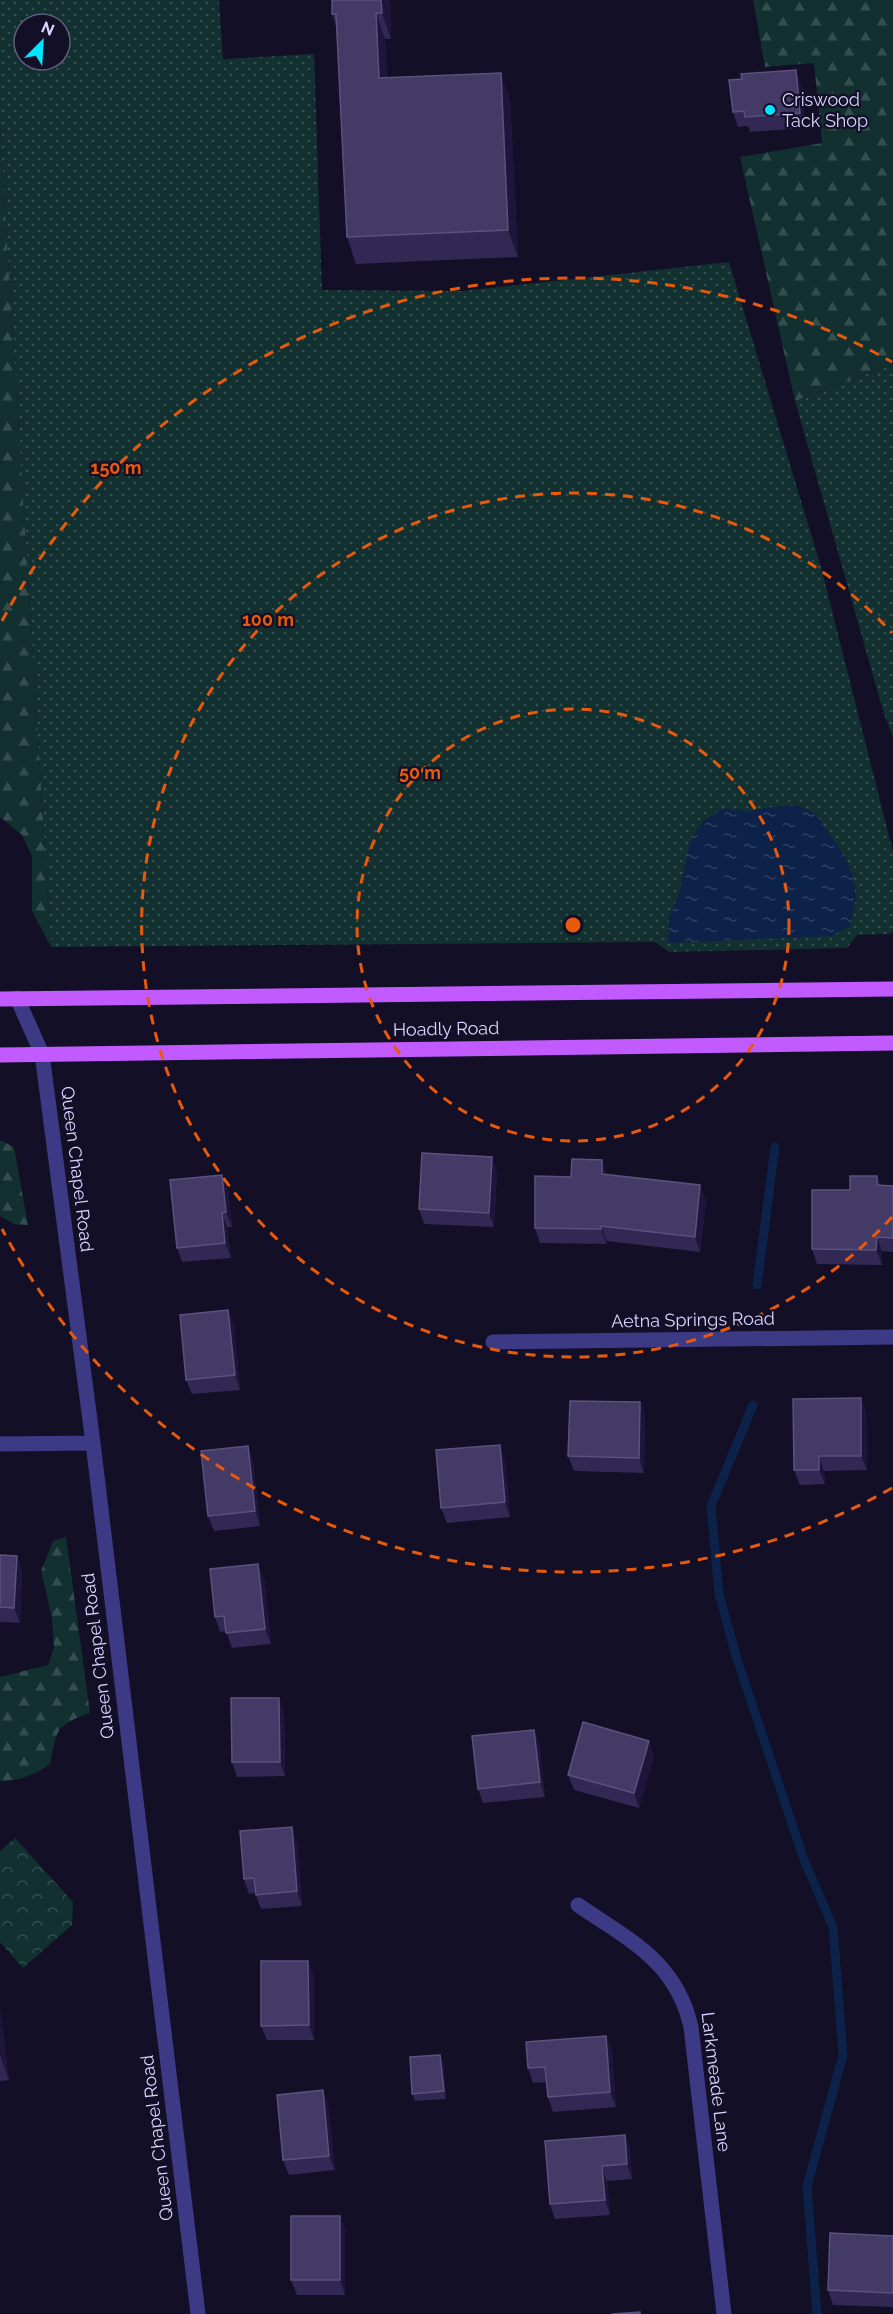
<svg xmlns="http://www.w3.org/2000/svg" width="893" height="2314" viewBox="0 0 893 2314" font-family="Raleway,sans-serif">
<style>
.grass{fill:url(#grass-dots);fill-rule:evenodd}
.forest{fill:url(#forest-firs)}
.park{fill:url(#park-crowns)}
.water{fill:url(#water-ripples)}
.lines{fill:none;stroke-linecap:round;stroke-linejoin:round}
.stream{stroke:#0c2248;stroke-width:9}
.minor{stroke:#3d3a85;stroke-width:15}
.major{stroke:#c25bff;stroke-width:15}
.wall{fill:#312854}
.shaded-wall{fill:#1d163a}
.building{fill:#433a66;stroke:#5a527e;stroke-width:1.5}
.ring{fill:none;stroke:#e8590c;stroke-width:3;stroke-dasharray:10 8}
.poi-dot{fill:#00e5ff;stroke:#130f26;stroke-width:2}
.labels{text-anchor:middle;stroke-width:4.5;stroke-linejoin:round;paint-order:stroke}
.poi-label{font-size:18px;fill:#d9d4ff;stroke:#130f26;text-anchor:start}
.street-label{font-size:18px;fill:#d9d4ff;stroke:#130f26}
.centre{fill:#e8590c;stroke:#130f26;stroke-width:3}
.ring-label{font-size:18px;text-anchor:middle;font-weight:bold;fill:#e8590c;stroke:#130f26;stroke-width:4.5;stroke-linejoin:round;paint-order:stroke}
</style>
<defs>
<pattern id="grass-dots" width="8" height="8" patternUnits="userSpaceOnUse" patternTransform="scale(1.5)"><rect width="8" height="8" fill="#12302f"/><path d="M2 2h.1M6 6h.1" fill="none" stroke="#344d4e" stroke-width="1.8" stroke-linecap="round"/></pattern>
<pattern id="forest-firs" width="22" height="20" patternUnits="userSpaceOnUse" patternTransform="scale(1.5)"><rect width="22" height="20" fill="#12302f"/><path d="M5 1l3.5 6h-7zM16 11l3.5 6h-7z" fill="#344d4e"/></pattern>
<pattern id="park-crowns" width="20" height="18" patternUnits="userSpaceOnUse" patternTransform="scale(1.5)"><rect width="20" height="18" fill="#12302f"/><path d="M2 6a3 3 0 1 1 6 0M12 15a3 3 0 1 1 6 0" fill="none" stroke="#344d4e"/></pattern>
<pattern id="water-ripples" width="26" height="14" patternUnits="userSpaceOnUse" patternTransform="scale(1.5)"><rect width="26" height="14" fill="#0c2248"/><path d="M2 4q2-2 4 0t4 0M15 11q2-2 4 0t4 0" fill="none" stroke="#2f4163"/></pattern>
</defs>
<rect width="100%" height="100%" fill="#130f26"/>
<path class="grass" d="M 0,0 L 219,0 L 223,59 L 314,54 L 322,290 L 462,291 L 729,262 L 821,567 L 893,852 L 893,932 L 890,934 L 857,935 L 847,948 L 669,952 L 655,942 L 51,947 L 0,128 ZM 24,24 L 60,24 L 60,60 L 24,60 Z
M 893,364 L 893,737 L 884,714 L 795,401 Z"/>
<path class="forest" d="M 753,0 L 893,0 L 893,364 L 795,401 L 740,157 L 822,143 L 814,63 L 765,67 Z
M 0,128 L 51,947 L 32,911 L 32,856 L 22,835 L 0,817 Z
M 0,1140 L 14,1147 L 28,1225 L 14,1224 L 0,1216 Z
M 66,1537 L 90,1713 C 55,1725 57,1730 50,1764 C 35,1775 18,1781 0,1781 L 0,1677 L 48,1665 L 54,1648 L 52,1618 L 41,1571 L 53,1541 Z"/>
<path class="park" d="M 15,1838 L 73,1902 L 72,1925 L 23,1968 L 0,1942 L 0,1851 Z"/>
<path class="water" d="M 796,805 L 815,813 L 844,855 L 853,876 L 856,899 L 850,926 L 831,936 L 668,943 L 669,917 L 678,897 L 690,842 L 703,821 L 725,808 L 749,812 L 764,808 Z"/>
<g class="lines">
<path class="stream" d="M 757,1285 L 775,1147
M 753,1405 L 711,1506 L 719,1594 L 737,1659 L 804,1860 L 833,1927 L 843,2055 L 807,2186 L 817,2314"/>
<path class="minor" d="M 17,998 L 42,1054 L 93,1443 L 198,2314
M 493,1342 L 893,1337
M 0,1444 L 93,1443
M 578,1905 C 629,1940 676,1961 691,2027 L 724,2314"/>
<path class="major" d="M 0,999 L 893,989
M 0,1055 L 893,1043"/>
</g>
<path class="wall" d="M 332,0 L 390,0 L 391,39 L 385,39 L 387,78 L 510,99 L 518,257 L 356,264 L 347,237 L 336,25 L 332,14 Z
M 742,79 L 801,84 L 805,128 L 750,132 L 748,126 L 738,127 L 733,112 Z
M 497,1172 L 494,1227 L 424,1224 L 419,1209 Z
M 607,1175 L 706,1200 L 700,1252 L 607,1241 L 607,1244 L 540,1243 L 535,1228 L 571,1177 Z
M 877,1176 L 880,1185 L 893,1186 L 893,1252 L 882,1251 L 882,1265 L 817,1264 L 812,1249 L 850,1190 Z
M 228,1190 L 232,1227 L 227,1227 L 231,1258 L 182,1262 L 177,1248 Z
M 234,1324 L 240,1390 L 192,1394 L 186,1380 Z
M 861,1398 L 866,1413 L 867,1470 L 824,1471 L 825,1484 L 800,1485 L 794,1470 Z
M 640,1402 L 645,1417 L 644,1473 L 574,1471 L 568,1456 Z
M 248,1446 L 253,1461 L 260,1526 L 214,1531 L 208,1516 Z
M 505,1460 L 510,1517 L 447,1523 L 441,1508 Z
M 0,1555 L 22,1571 L 20,1623 L 0,1622 Z
M 264,1578 L 271,1644 L 232,1648 L 226,1631 L 220,1632 L 215,1617 Z
M 279,1698 L 284,1712 L 285,1776 L 237,1777 L 232,1762 Z
M 534,1730 L 539,1744 L 545,1797 L 483,1803 L 478,1789 Z
M 654,1755 L 639,1808 L 574,1790 L 568,1775 Z
M 297,1842 L 302,1906 L 261,1909 L 255,1893 L 249,1894 L 244,1879 Z
M 314,1975 L 314,2040 L 267,2040 L 261,2026 Z
M 0,2009 L 9,2080 L 0,2081 Z
M 606,2036 L 612,2051 L 616,2107 L 553,2112 L 548,2097 L 547,2082 L 533,2083 L 528,2068 Z
M 443,2062 L 446,2099 L 415,2101 L 412,2094 Z
M 323,2090 L 328,2105 L 335,2170 L 289,2175 L 283,2160 Z
M 625,2135 L 630,2149 L 632,2179 L 607,2181 L 610,2215 L 555,2219 L 550,2204 Z
M 340,2216 L 345,2230 L 345,2295 L 297,2295 L 291,2280 Z
M 893,2236 L 893,2307 L 833,2305 L 828,2290 Z"/>
<path class="shaded-wall" d="M 381,0 L 390,0 L 391,39 L 382,13 Z
M 376,13 L 385,39 L 388,105 L 379,78 Z
M 796,70 L 801,84 L 805,128 L 800,113 Z
M 501,73 L 510,99 L 518,257 L 508,230 Z
M 492,1157 L 497,1172 L 494,1227 L 489,1213 Z
M 602,1160 L 607,1175 L 602,1174 Z
M 222,1175 L 228,1190 L 232,1227 L 226,1212 Z
M 700,1185 L 706,1200 L 700,1252 L 695,1237 Z
M 222,1213 L 227,1227 L 231,1258 L 225,1243 Z
M 601,1226 L 607,1241 L 607,1244 L 601,1229 Z
M 877,1237 L 882,1251 L 882,1265 L 876,1250 Z
M 228,1310 L 234,1324 L 240,1390 L 235,1375 Z
M 861,1398 L 866,1413 L 867,1470 L 861,1456 Z
M 640,1402 L 645,1417 L 644,1473 L 639,1458 Z
M 500,1445 L 505,1460 L 510,1517 L 505,1502 Z
M 248,1446 L 253,1461 L 260,1526 L 255,1511 Z
M 819,1456 L 824,1471 L 825,1484 L 819,1470 Z
M 17,1556 L 22,1571 L 20,1623 L 14,1608 Z
M 258,1564 L 264,1578 L 271,1644 L 265,1629 Z
M 279,1698 L 284,1712 L 285,1776 L 280,1762 Z
M 534,1730 L 539,1744 L 545,1797 L 540,1782 Z
M 649,1741 L 654,1755 L 639,1808 L 634,1793 Z
M 292,1827 L 297,1842 L 302,1906 L 297,1891 Z
M 308,1961 L 314,1975 L 314,2040 L 309,2025 Z
M 0,2009 L 9,2080 L 0,2055 Z
M 606,2036 L 612,2051 L 616,2107 L 610,2092 Z
M 440,2055 L 443,2062 L 446,2099 L 444,2091 Z
M 323,2090 L 328,2105 L 335,2170 L 329,2156 Z
M 625,2135 L 630,2149 L 632,2179 L 627,2164 Z
M 602,2166 L 607,2181 L 610,2215 L 605,2200 Z
M 340,2216 L 345,2230 L 345,2295 L 340,2280 Z"/>
<path class="building" d="M 332,0 L 381,0 L 382,13 L 376,13 L 379,78 L 501,73 L 508,230 L 347,237 L 336,14 L 332,14 Z
M 796,70 L 800,113 L 745,117 L 744,111 L 733,112 L 729,80 L 742,79 L 741,74 Z
M 422,1153 L 492,1157 L 489,1213 L 419,1209 Z
M 572,1159 L 602,1160 L 602,1174 L 700,1185 L 695,1237 L 601,1226 L 601,1229 L 535,1228 L 535,1176 L 571,1177 Z
M 222,1175 L 226,1212 L 222,1213 L 225,1243 L 177,1248 L 170,1180 Z
M 850,1176 L 877,1176 L 877,1185 L 893,1186 L 893,1238 L 877,1237 L 876,1250 L 812,1249 L 812,1190 L 850,1190 Z
M 228,1310 L 235,1375 L 186,1380 L 180,1315 Z
M 861,1398 L 861,1456 L 819,1456 L 819,1470 L 794,1470 L 793,1399 Z
M 570,1401 L 640,1402 L 639,1458 L 568,1456 Z
M 500,1445 L 505,1502 L 441,1508 L 436,1450 Z
M 248,1446 L 255,1511 L 208,1516 L 201,1451 Z
M 0,1555 L 17,1556 L 14,1608 L 0,1607 Z
M 258,1564 L 265,1629 L 226,1633 L 224,1616 L 215,1617 L 210,1569 Z
M 231,1698 L 279,1698 L 280,1762 L 232,1762 Z
M 583,1722 L 649,1741 L 634,1793 L 568,1775 Z
M 534,1730 L 540,1782 L 478,1789 L 472,1736 Z
M 292,1827 L 297,1891 L 256,1895 L 254,1878 L 244,1879 L 240,1831 Z
M 261,1961 L 308,1961 L 309,2025 L 261,2026 Z
M 606,2036 L 610,2092 L 548,2097 L 545,2067 L 528,2068 L 526,2042 Z
M 440,2055 L 444,2091 L 412,2094 L 410,2057 Z
M 323,2090 L 329,2156 L 283,2160 L 277,2095 Z
M 625,2135 L 627,2164 L 602,2166 L 605,2200 L 550,2204 L 545,2141 Z
M 291,2216 L 340,2216 L 340,2280 L 291,2280 Z
M 830,2233 L 893,2236 L 893,2293 L 828,2290 Z
M 640,2312 L 640,2314 L 612,2314 Z"/>
<g class="ring">
<circle cx="573" cy="925" r="216"/>
<path d="M892 1217A432 432 0 1 1 892 633"/>
<path d="M892 1488A647 647 0 0 1 2 1229M2 621A647 647 0 0 1 892 362"/>
</g>
<circle class="poi-dot" cx="770" cy="110" r="6"/>
<g class="labels">
<g class="poi-label">
<text x="782" y="106">Criswood<tspan x="782" dy="21">Tack Shop</tspan></text>
</g>
<g class="street-label">
<text transform="translate(446 1029) rotate(-1)" y="6">Hoadly Road</text>
<text transform="translate(77 1169) rotate(83)" y="6">Queen Chapel Road</text>
<text transform="translate(693 1320) rotate(-1)" y="6">Aetna Springs Road</text>
<text transform="translate(98 1656) rotate(-97)" y="6">Queen Chapel Road</text>
<text transform="translate(716 2082) rotate(83)" y="6">Larkmeade Lane</text>
<text transform="translate(157 2138) rotate(-97)" y="6">Queen Chapel Road</text>
</g>
</g>
<circle cx="573" cy="925" r="9" class="centre"/>
<g class="ring-label">
<text x="116" y="474">150 m</text>
<text x="268" y="626">100 m</text>
<text x="420" y="779">50 m</text>
</g>
<g transform="translate(42 42) rotate(24)"><circle r="28" fill="#130f26" stroke="#625e7d" stroke-width="1.5"/>
<path d="M0-4.5L10 22L0 15L-10 22Z" fill="#00e5ff"/>
<text y="-9" font-size="16" font-weight="bold" text-anchor="middle" fill="#d9d4ff">N</text>
</g>
</svg>
